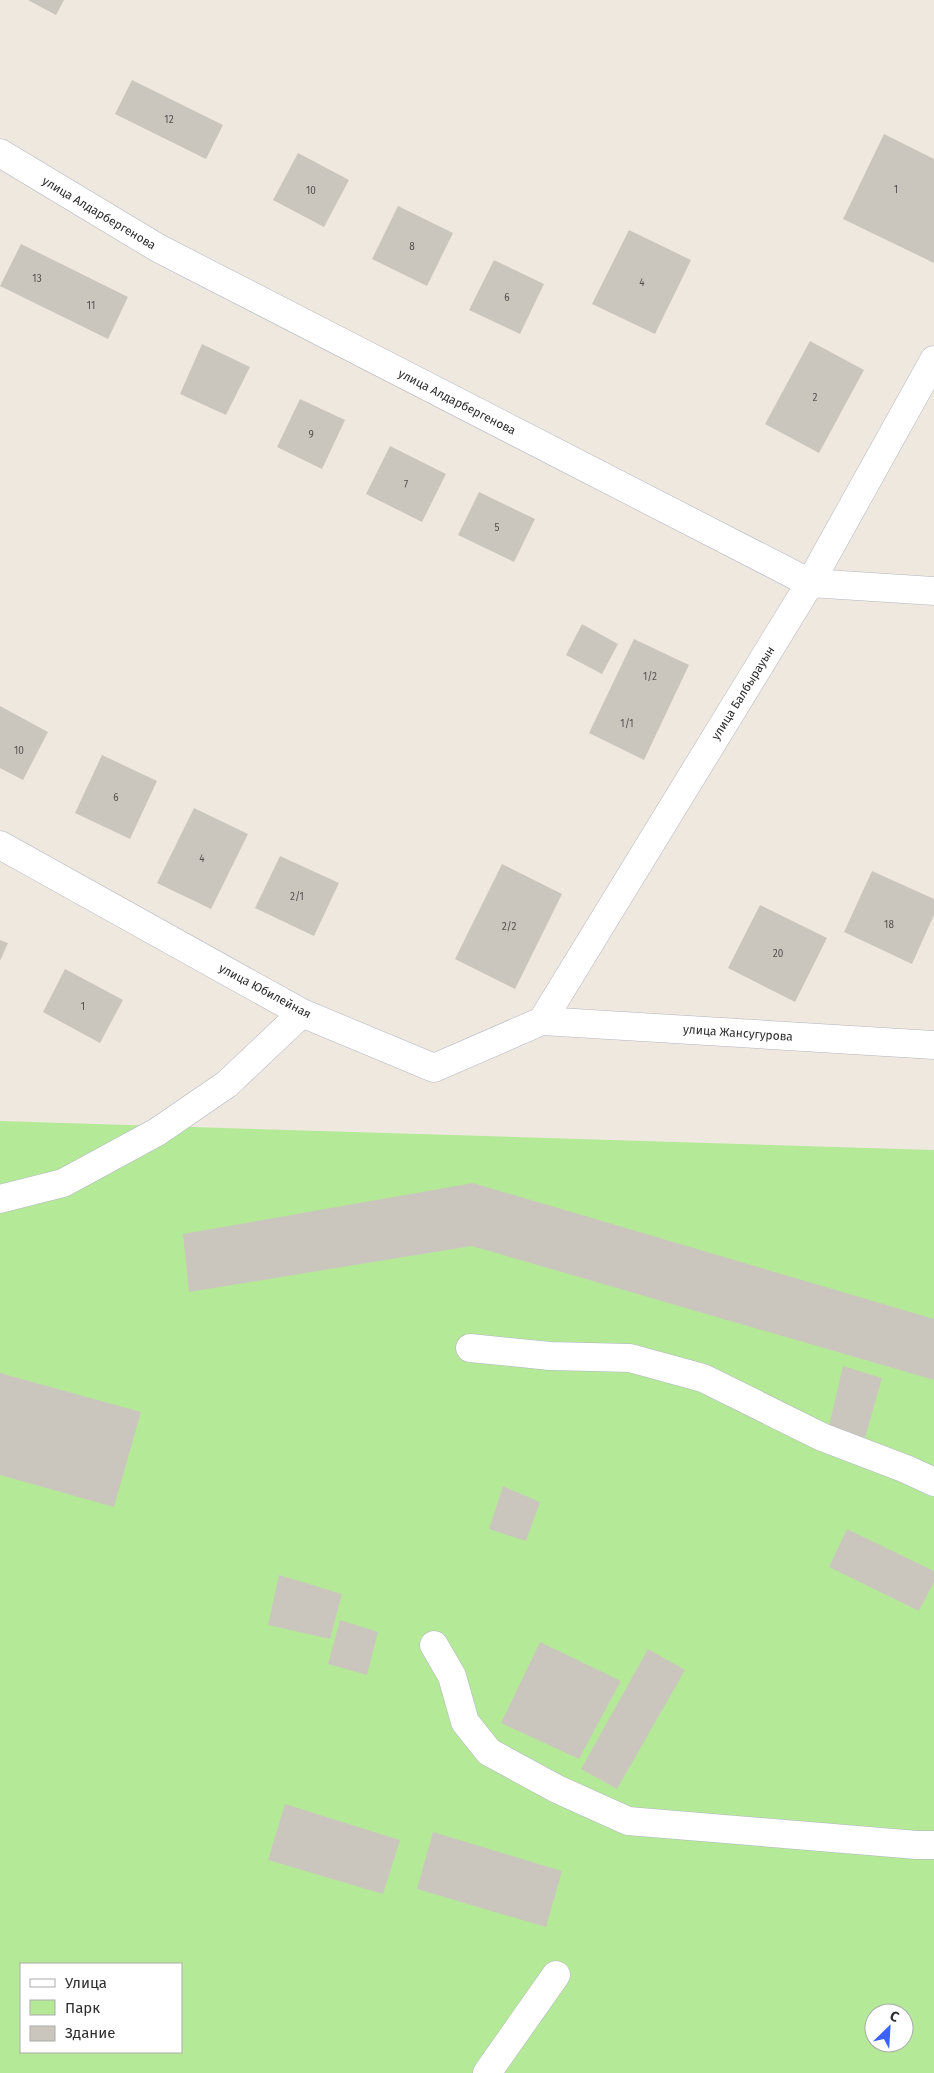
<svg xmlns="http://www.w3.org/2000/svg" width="934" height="2073" viewBox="0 0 934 2073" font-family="'Fira Sans',sans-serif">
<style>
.green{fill:#b4ea97;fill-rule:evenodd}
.building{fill:#cbc6bd}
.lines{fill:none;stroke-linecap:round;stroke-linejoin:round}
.street-casing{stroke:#b2b5c1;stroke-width:29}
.street{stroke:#fff;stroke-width:28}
.labels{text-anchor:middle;stroke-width:5;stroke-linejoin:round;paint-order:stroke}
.number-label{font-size:10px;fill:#545351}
.street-label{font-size:12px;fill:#2d2d2d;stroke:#fff}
</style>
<rect width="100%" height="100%" fill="#efe8de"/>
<path class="green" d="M 0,1121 L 934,1150 L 934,2073 L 0,2073 ZM 21,1964 L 181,1964 L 181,2052 L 21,2052 ZM 874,2013 L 904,2013 L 904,2043 L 874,2043 Z"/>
<path class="building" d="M 28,0 L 64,0 L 56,15 Z
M 132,80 L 223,125 L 206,159 L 115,114 Z
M 884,134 L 934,159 L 934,263 L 843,219 Z
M 298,153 L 349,180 L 324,227 L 273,200 Z
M 398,206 L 453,233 L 427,286 L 372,259 Z
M 629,230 L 691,260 L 655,334 L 592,304 Z
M 21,244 L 128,297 L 108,339 L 0,286 Z
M 494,260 L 544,284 L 520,334 L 469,310 Z
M 810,341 L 864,370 L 819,453 L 765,424 Z
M 202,344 L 250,367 L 226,415 L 180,394 Z
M 300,399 L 345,420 L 322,469 L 277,447 Z
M 390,446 L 446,474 L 422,522 L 366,494 Z
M 479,492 L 535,519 L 514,562 L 458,535 Z
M 582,624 L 618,644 L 602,674 L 566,655 Z
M 634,639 L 689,665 L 644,760 L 589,733 Z
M 0,706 L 48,732 L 23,780 L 0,768 Z
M 102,755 L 157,781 L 130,839 L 75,813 Z
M 194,808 L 248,834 L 211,909 L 157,883 Z
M 280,856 L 339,883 L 314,936 L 255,908 Z
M 502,864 L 562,894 L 515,989 L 455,959 Z
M 872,871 L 934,899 L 934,915 L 912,964 L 844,932 Z
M 760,905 L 827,938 L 795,1002 L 728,968 Z
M 0,940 L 8,943 L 0,961 Z
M 65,969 L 123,1000 L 100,1043 L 43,1012 Z
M 473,1183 L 934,1319 L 934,1380 L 472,1246 L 189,1292 L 183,1234 Z
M 843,1366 L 882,1378 L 865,1438 L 829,1426 Z
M 0,1373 L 141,1412 L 114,1507 L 0,1475 Z
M 503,1486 L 540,1502 L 526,1541 L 489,1529 Z
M 847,1529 L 934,1571 L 934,1582 L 919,1611 L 829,1567 Z
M 279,1575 L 342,1594 L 330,1639 L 268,1625 Z
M 340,1620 L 378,1632 L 367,1675 L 328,1664 Z
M 540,1642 L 621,1681 L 579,1759 L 501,1723 Z
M 648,1649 L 685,1670 L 617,1789 L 581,1769 Z
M 285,1804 L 400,1840 L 383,1894 L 268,1860 Z
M 433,1832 L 562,1871 L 546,1927 L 417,1889 Z"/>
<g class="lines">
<g class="street-casing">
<path id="street" d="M 0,153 L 158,248 L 810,583 L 934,591
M 0,845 L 302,1013 L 434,1068 L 542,1021 L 934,1045
M 542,1021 L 810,583 L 934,360
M 0,1199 L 63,1183 L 157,1132 L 227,1084 L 302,1013
M 470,1348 L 550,1356 L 630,1358 L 703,1378 L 822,1437 L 906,1469 L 934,1482
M 434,1645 L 452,1676 L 465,1722 L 489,1752 L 557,1789 L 628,1821 L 917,1845 L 934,1845
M 487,2073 L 556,1975"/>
</g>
<use href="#street" class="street"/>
</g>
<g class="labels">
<g class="number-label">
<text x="169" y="123">12</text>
<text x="896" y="193">1</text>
<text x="311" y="194">10</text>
<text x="412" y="250">8</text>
<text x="37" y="282">13</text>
<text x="642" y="286">4</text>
<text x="507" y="301">6</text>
<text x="91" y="309">11</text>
<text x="815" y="401">2</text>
<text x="311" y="438">9</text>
<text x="406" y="488">7</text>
<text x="497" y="531">5</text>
<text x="650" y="680">1/2</text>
<text x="627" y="727">1/1</text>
<text x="19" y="754">10</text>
<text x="116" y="801">6</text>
<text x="202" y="862">4</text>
<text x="297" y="900">2/1</text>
<text x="889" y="928">18</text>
<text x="509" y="930">2/2</text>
<text x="778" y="957">20</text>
<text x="83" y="1010">1</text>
</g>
<g class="street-label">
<text transform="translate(99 213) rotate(31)" y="4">улица Алдарбергенова</text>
<text transform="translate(457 402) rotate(27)" y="4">улица Алдарбергенова</text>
<text transform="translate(743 693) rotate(-58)" y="4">улица Балбырауын</text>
<text transform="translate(265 991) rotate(28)" y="4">улица Юбилейная</text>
<text transform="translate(738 1033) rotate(4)" y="4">улица Жансугурова</text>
</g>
</g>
<rect x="20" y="1963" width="162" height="90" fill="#ffffff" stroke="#ababab"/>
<rect x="30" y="1979" width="25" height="8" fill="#ffffff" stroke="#ababab"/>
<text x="65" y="1988" font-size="15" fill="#2d2d2d">Улица</text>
<rect x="30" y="2000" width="25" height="15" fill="#b4ea97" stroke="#ababab"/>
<text x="65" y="2013" font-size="15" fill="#2d2d2d">Парк</text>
<rect x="30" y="2026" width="25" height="15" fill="#cbc6bd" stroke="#ababab"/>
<text x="65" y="2038" font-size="15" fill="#2d2d2d">Здание</text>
<g transform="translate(889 2028) rotate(25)"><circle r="24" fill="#ffffff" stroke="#ababab"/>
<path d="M0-4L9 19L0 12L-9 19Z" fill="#3c62ff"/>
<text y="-8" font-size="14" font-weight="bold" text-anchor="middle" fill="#2d2d2d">С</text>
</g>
</svg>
